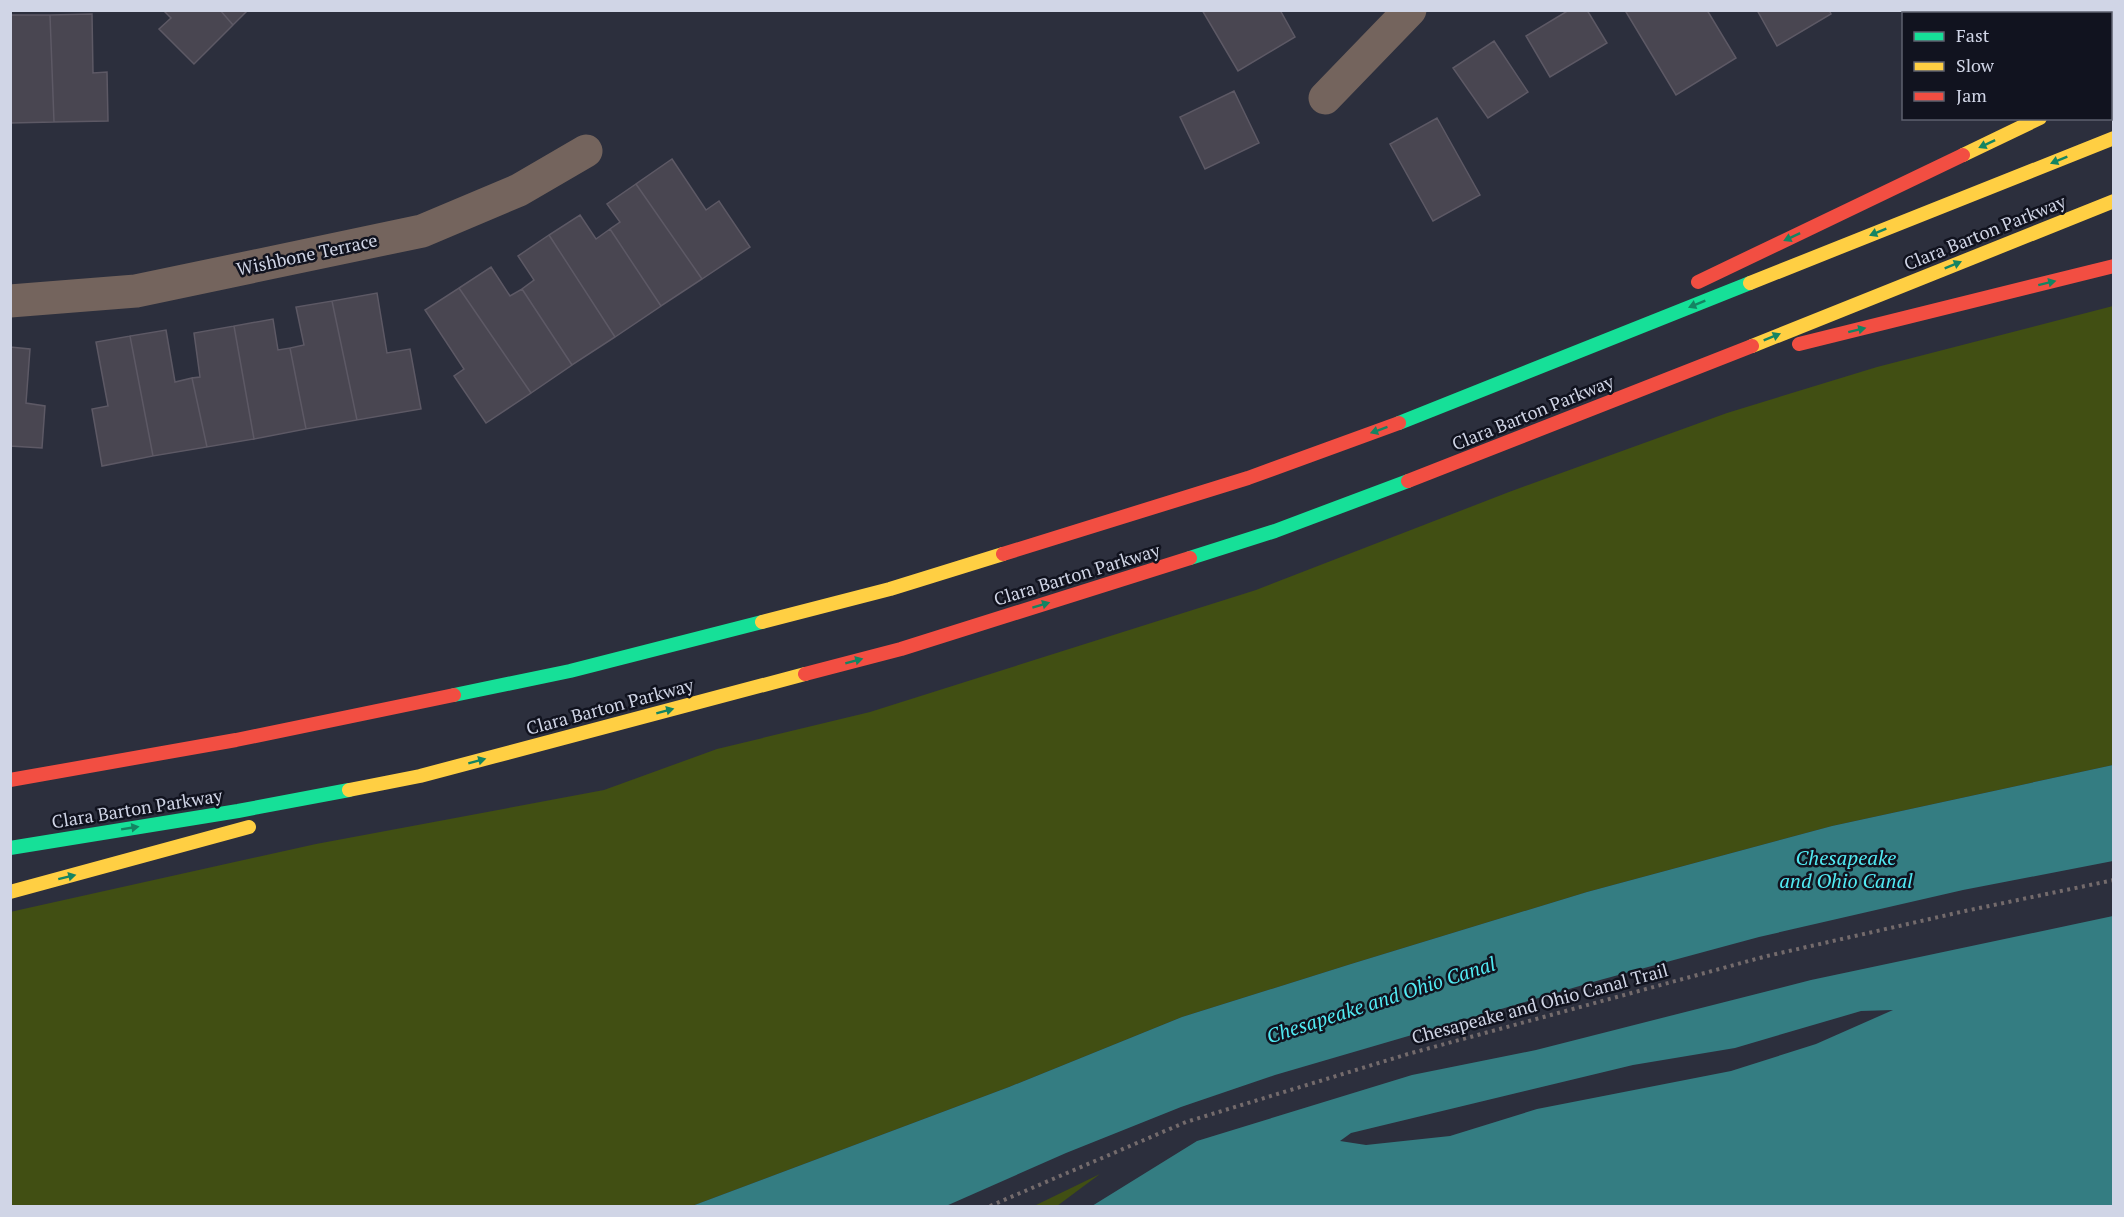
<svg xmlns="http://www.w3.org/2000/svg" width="2124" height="1217" viewBox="0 0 2124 1217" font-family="'PT Serif',serif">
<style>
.green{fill:#414f13}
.water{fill:#347d82;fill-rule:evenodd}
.building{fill:#494651;stroke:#5d5965;stroke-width:1.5}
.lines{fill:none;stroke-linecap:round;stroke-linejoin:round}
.path{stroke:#746b6c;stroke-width:4;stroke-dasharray:3 4.5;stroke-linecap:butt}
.street{stroke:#74645d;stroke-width:33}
.fast{stroke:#16e098;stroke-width:14}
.slow{stroke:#ffcf43;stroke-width:14}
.jam{stroke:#f24e42;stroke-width:14}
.oneway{fill:#148462}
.labels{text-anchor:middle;stroke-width:5;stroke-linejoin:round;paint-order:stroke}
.street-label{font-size:18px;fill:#d0d5e6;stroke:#11131f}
.water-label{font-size:20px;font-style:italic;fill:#52eaf3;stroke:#11131f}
</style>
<rect width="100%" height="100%" fill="#2c2f3d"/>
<path class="green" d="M 2113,306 L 2113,765 L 1832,826 L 1587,892 L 1351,964 L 1182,1017 L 1009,1087 L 692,1206 L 11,1206 L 10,912 L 316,844 L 604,790 L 717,749 L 870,712 L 1256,590 L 1509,492 L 1727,413 L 1877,367 Z
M 1100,1174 L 1057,1206 L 1034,1206 Z"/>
<path class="water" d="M 2113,765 L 2113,861 L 1963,890 L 1759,937 L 1600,980 L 1275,1075 L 1181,1107 L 1066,1153 L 946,1206 L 692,1206 L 1009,1087 L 1182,1017 L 1351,964 L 1587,892 L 1832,826 Z
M 2113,916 L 2113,1206 L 1092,1206 L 1197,1141 L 1412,1075 L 1536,1050 L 1811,980 ZM 1893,1010 L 1816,1044 L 1731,1071 L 1537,1109 L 1450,1136 L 1366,1145 L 1340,1141 L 1351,1133 L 1633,1065 L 1735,1048 L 1861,1011 Z"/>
<path class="building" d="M 163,10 L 220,10 L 233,25 L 194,64 L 159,29 L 171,18 Z
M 220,10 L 248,10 L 233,25 Z
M 1202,10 L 1280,10 L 1295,37 L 1238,71 Z
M 1569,10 L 1587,10 L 1607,43 L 1550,77 L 1526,36 Z
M 1629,10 L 1707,10 L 1736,58 L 1676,95 L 1626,12 Z
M 1757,10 L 1829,10 L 1831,14 L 1777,46 Z
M 92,14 L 93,73 L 107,72 L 108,121 L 54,122 L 50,15 Z
M 11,15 L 50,15 L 54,122 L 10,123 Z
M 1494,41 L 1528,92 L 1488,118 L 1453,68 Z
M 1234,91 L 1259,143 L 1205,169 L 1180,117 Z
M 1437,118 L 1480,195 L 1433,221 L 1390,144 Z
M 672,159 L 706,210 L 719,201 L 750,247 L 702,279 L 636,184 Z
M 636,184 L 702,279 L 661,306 L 610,229 L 620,222 L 607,204 Z
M 580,215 L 596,239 L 610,229 L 661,306 L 615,337 L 549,235 Z
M 549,235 L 615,337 L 572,365 L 522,289 L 534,280 L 518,256 Z
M 491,267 L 510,296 L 522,289 L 572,365 L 531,393 L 459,288 Z
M 459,288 L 531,393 L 486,423 L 454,376 L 464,369 L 425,310 Z
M 377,293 L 387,353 L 410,349 L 421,409 L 357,420 L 332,301 Z
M 332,301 L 357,420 L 306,429 L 290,348 L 304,345 L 296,307 Z
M 273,319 L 278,350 L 290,348 L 306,429 L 254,439 L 234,326 Z
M 234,326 L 254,439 L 207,447 L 192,378 L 200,377 L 194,333 Z
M 166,330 L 175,382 L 192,378 L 207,447 L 153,456 L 130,336 Z
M 130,336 L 153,456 L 102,466 L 92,409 L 108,406 L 96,342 Z
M 10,347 L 30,349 L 26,403 L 45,406 L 42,448 L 10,446 Z"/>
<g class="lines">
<path class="path" d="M 990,1206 L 1186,1122 L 1408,1054 L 1767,956 L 1965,911 L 2114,880"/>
<path class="street" d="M 1325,98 L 1410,10
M 10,301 L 136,291 L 422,231 L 519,190 L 586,151"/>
<path class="fast" d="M 1399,423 L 1750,283
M 1190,558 L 1275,531 L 1408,481
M 454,695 L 570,671 L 762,622
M 10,848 L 238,811 L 349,790"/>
<path class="slow" d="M 2110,82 L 2114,80
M 1963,155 L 2040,118
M 1750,283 L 2114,138
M 1752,346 L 2114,201
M 762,622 L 890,589 L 1003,554
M 349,790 L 420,776 L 805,674
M 10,892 L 249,827"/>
<path class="jam" d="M 1698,282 L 1963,155
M 1799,344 L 2114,266
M 1408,481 L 1752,346
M 1003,554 L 1248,478 L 1399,423
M 805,674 L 901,649 L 1190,558
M 10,780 L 236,740 L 454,695"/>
</g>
<defs><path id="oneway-solid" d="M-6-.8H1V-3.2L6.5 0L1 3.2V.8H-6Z" transform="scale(1.5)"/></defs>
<g class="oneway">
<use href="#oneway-solid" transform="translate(1987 144) rotate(155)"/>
<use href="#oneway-solid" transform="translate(2059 160) rotate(158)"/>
<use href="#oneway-solid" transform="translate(1878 232) rotate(158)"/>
<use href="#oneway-solid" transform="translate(1792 237) rotate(155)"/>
<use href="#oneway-solid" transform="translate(1953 265) rotate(-22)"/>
<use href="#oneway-solid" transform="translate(2047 283) rotate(-14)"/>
<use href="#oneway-solid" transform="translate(1697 304) rotate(158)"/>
<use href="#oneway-solid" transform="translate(1857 330) rotate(-14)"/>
<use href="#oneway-solid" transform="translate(1772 337) rotate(-22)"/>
<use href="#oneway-solid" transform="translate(1379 430) rotate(160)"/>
<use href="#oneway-solid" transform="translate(1041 605) rotate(-17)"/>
<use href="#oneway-solid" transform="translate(854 661) rotate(-15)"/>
<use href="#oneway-solid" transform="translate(665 711) rotate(-15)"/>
<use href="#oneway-solid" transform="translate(477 761) rotate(-15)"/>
<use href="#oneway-solid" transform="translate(130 828) rotate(-9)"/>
<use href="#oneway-solid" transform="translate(67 877) rotate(-14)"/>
</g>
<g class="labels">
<g class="street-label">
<text transform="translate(1985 233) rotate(-22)" y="6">Clara Barton Parkway</text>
<text transform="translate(307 255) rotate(-12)" y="6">Wishbone Terrace</text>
<text transform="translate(1533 413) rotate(-22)" y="6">Clara Barton Parkway</text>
<text transform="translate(1077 575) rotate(-17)" y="6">Clara Barton Parkway</text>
<text transform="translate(610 707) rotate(-15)" y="6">Clara Barton Parkway</text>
<text transform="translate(137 809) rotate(-9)" y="6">Clara Barton Parkway</text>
<text transform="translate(1540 1004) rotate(-15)" y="6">Chesapeake and Ohio Canal Trail</text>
</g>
<g class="water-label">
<text x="1846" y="865">Chesapeake<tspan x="1846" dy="23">and Ohio Canal</tspan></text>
<text transform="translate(1381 1000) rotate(-18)" y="7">Chesapeake and Ohio Canal</text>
</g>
</g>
<rect width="2124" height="1217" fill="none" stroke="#d0d5e6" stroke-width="24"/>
<rect x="1902" y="12" width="210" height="108" fill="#11131f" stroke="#5d616f" stroke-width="1.5"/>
<rect x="1914" y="32" width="30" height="9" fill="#16e098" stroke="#5d616f" stroke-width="1.5"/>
<text x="1956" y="42" font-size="18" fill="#d0d5e6">Fast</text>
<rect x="1914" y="62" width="30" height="9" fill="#ffcf43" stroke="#5d616f" stroke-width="1.5"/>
<text x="1956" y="72" font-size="18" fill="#d0d5e6">Slow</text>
<rect x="1914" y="92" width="30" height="9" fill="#f24e42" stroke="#5d616f" stroke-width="1.5"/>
<text x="1956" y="102" font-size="18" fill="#d0d5e6">Jam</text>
</svg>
